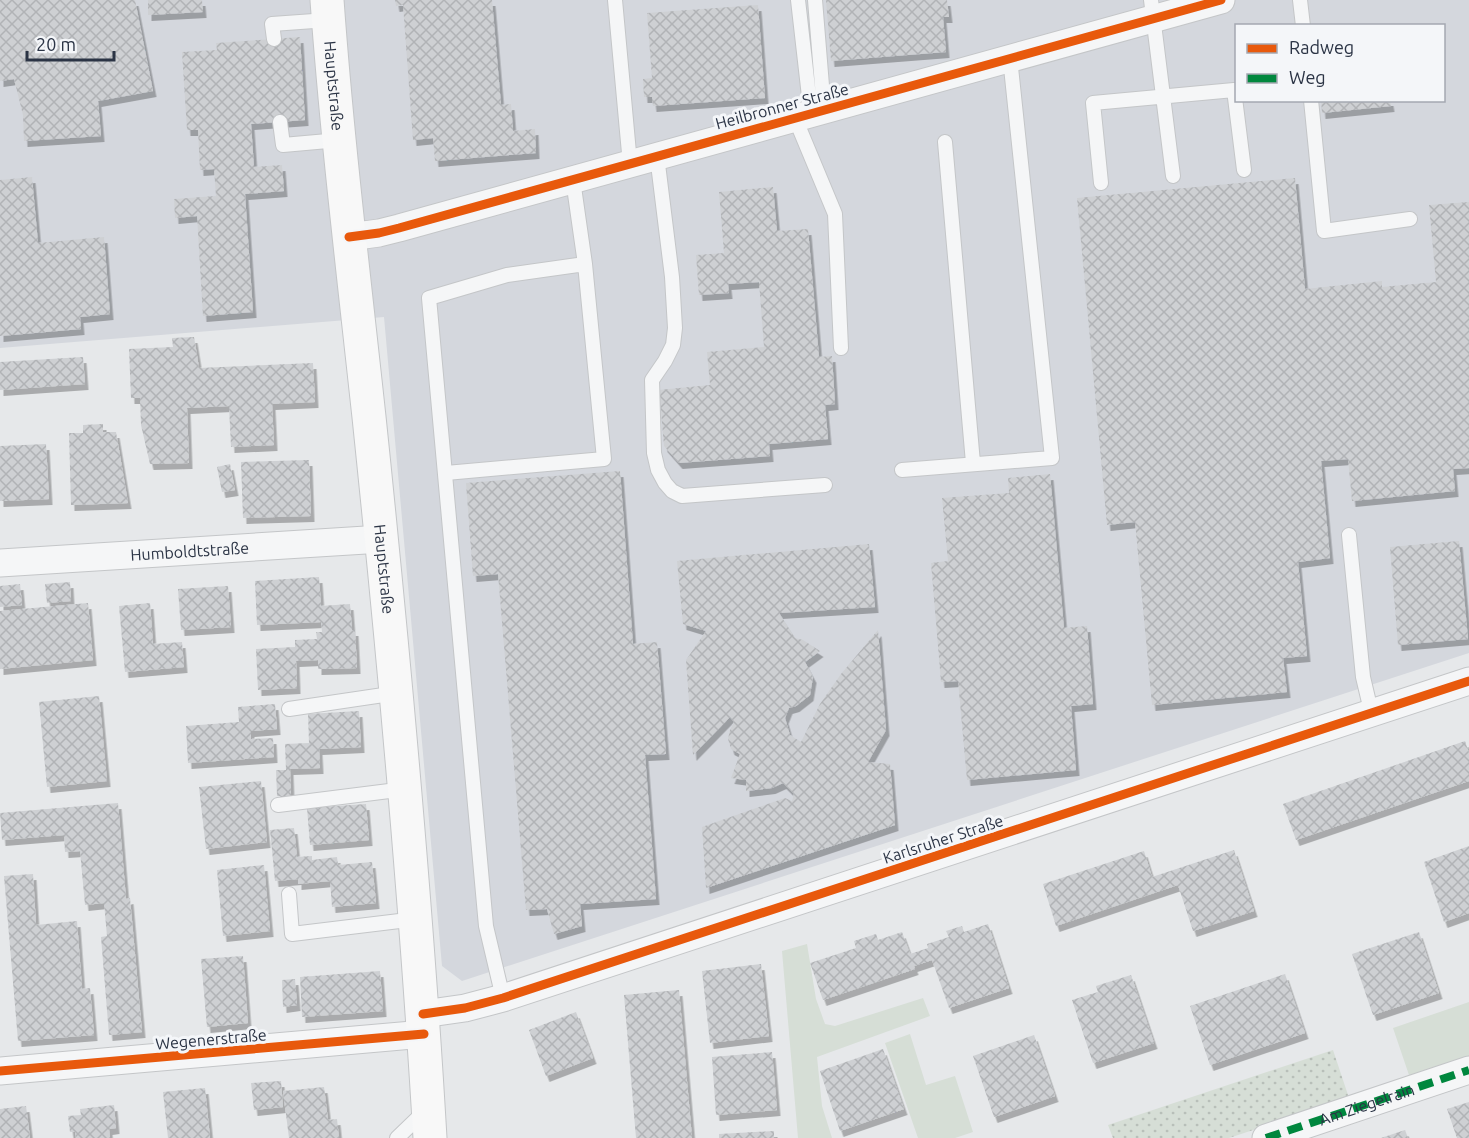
<svg xmlns="http://www.w3.org/2000/svg" width="1469" height="1138" viewBox="0 0 1469 1138" font-family="Ubuntu,sans-serif">
<style>
.built{fill:#d4d7dd;fill-rule:evenodd}
.green{fill:#d6ded6}
.park{fill:url(#park-dots)}
.building{fill:url(#building-cross-hatch);filter:url(#shadow)}
.lines{fill:none;stroke-linecap:round;stroke-linejoin:round}
.service-casing{stroke:#c4c6c8;stroke-width:16}
.minor-casing{stroke:#c4c6c8;stroke-width:29}
.secondary-casing{stroke:#c4c6c8;stroke-width:35}
.service{stroke:#f5f6f7;stroke-width:14}
.minor{stroke:#f5f6f7;stroke-width:27}
.secondary{stroke:#f8f8f8;stroke-width:33}
.quiet{stroke:#00873e;stroke-width:8;stroke-dasharray:15 8;stroke-linecap:butt}
.cycleway-casing{stroke:#f4f6f9;stroke-width:13}
.cycleway{stroke:#e8590c;stroke-width:9}
.labels{text-anchor:middle;stroke-width:6;stroke-linejoin:round;paint-order:stroke}
.street-label{font-size:16px;fill:#2b3445;stroke:#f4f6f9}
</style>
<defs>
<pattern id="park-dots" width="8" height="8" patternUnits="userSpaceOnUse" patternTransform="scale(1.5)"><rect width="8" height="8" fill="#d6ded6"/><path d="M2 2h.1M6 6h.1" fill="none" stroke="#b8bfb9" stroke-width="1.8" stroke-linecap="round"/></pattern>
<pattern id="building-cross-hatch" width="8" height="8" patternUnits="userSpaceOnUse" patternTransform="scale(1.5)"><rect width="8" height="8" fill="#ced0d3"/><path d="M0 0l8 8M0 8l8-8" fill="none" stroke="#b1b3b6"/></pattern>
<filter id="shadow"><feDropShadow dx="3.5" dy="6" stdDeviation="0" flood-color="#0004"/></filter>
</defs>
<rect width="100%" height="100%" fill="#e6e8ea"/>
<path class="built" d="M 0,0 L 1469,0 L 1469,653 L 462,981 L 442,966 L 384,317 L 0,348 ZM 1236,26 L 1444,26 L 1444,100 L 1236,100 Z"/>
<path class="green" d="M 807,944 L 816,999 L 825,1024 L 835,1026 L 923,998 L 930,1016 L 817,1057 L 822,1106 L 832,1138 L 798,1138 L 782,951 Z
M 1469,1002 L 1469,1058 L 1410,1078 L 1393,1028 Z
M 910,1034 L 926,1085 L 955,1076 L 973,1132 L 955,1138 L 918,1138 L 885,1043 Z"/>
<path class="park" d="M 1333,1050 L 1349,1098 L 1229,1138 L 1113,1138 L 1108,1125 Z"/>
<path class="building" d="M 0,0 L 135,0 L 153,91 L 98,101 L 101,136 L 24,141 L 23,115 L 14,79 L 0,81 Z
M 148,0 L 202,0 L 203,12 L 148,15 Z
M 395,0 L 492,0 L 501,105 L 511,104 L 513,131 L 535,129 L 536,153 L 435,161 L 433,138 L 413,140 L 403,5 L 396,6 Z
M 826,0 L 947,0 L 949,17 L 943,17 L 946,52 L 831,61 Z
M 758,5 L 765,98 L 653,106 L 652,97 L 644,97 L 643,79 L 652,78 L 647,13 Z
M 300,37 L 305,120 L 251,124 L 254,167 L 282,165 L 284,191 L 245,194 L 253,312 L 203,316 L 197,216 L 175,218 L 174,199 L 216,196 L 214,169 L 200,170 L 198,130 L 187,130 L 182,52 L 217,50 L 216,43 Z
M 1321,100 L 1390,100 L 1391,106 L 1322,113 Z
M 32,177 L 38,243 L 104,237 L 110,314 L 80,317 L 81,329 L 0,336 L 0,180 Z
M 1295,178 L 1305,289 L 1382,281 L 1382,287 L 1436,282 L 1429,205 L 1469,202 L 1469,468 L 1453,469 L 1455,491 L 1352,501 L 1348,459 L 1321,461 L 1330,558 L 1298,562 L 1307,656 L 1283,658 L 1287,692 L 1152,705 L 1135,522 L 1107,525 L 1077,198 Z
M 773,187 L 777,231 L 808,229 L 819,357 L 832,356 L 835,404 L 825,405 L 828,439 L 769,444 L 770,456 L 679,463 L 664,446 L 659,390 L 710,385 L 707,352 L 764,347 L 759,282 L 728,284 L 729,293 L 699,295 L 696,255 L 724,253 L 719,192 Z
M 194,337 L 199,368 L 313,363 L 315,402 L 272,404 L 274,445 L 231,447 L 229,406 L 187,408 L 189,463 L 150,464 L 141,425 L 140,398 L 131,398 L 129,349 L 173,347 L 172,338 Z
M 83,357 L 85,384 L 0,390 L 0,362 Z
M 103,424 L 103,432 L 116,432 L 128,503 L 71,505 L 69,433 L 83,433 L 83,425 Z
M 46,444 L 49,499 L 0,501 L 0,446 Z
M 309,460 L 311,516 L 243,518 L 241,462 Z
M 230,464 L 235,490 L 222,492 L 217,467 Z
M 620,471 L 633,644 L 657,642 L 666,754 L 645,755 L 656,899 L 580,904 L 582,926 L 554,934 L 547,909 L 526,910 L 498,574 L 473,576 L 466,483 Z
M 1050,474 L 1064,628 L 1087,626 L 1093,704 L 1071,706 L 1076,770 L 967,780 L 958,681 L 941,682 L 931,563 L 948,561 L 942,498 L 1009,493 L 1008,478 Z
M 1459,541 L 1468,639 L 1398,645 L 1390,547 Z
M 869,544 L 875,607 L 779,613 L 795,638 L 803,640 L 820,651 L 805,662 L 813,677 L 810,695 L 796,706 L 789,708 L 785,718 L 790,735 L 801,742 L 820,704 L 841,674 L 878,630 L 886,730 L 868,762 L 890,764 L 895,825 L 706,888 L 702,827 L 785,798 L 792,801 L 794,794 L 783,783 L 772,788 L 746,791 L 746,780 L 731,778 L 740,754 L 731,749 L 728,739 L 730,730 L 734,722 L 730,717 L 693,755 L 686,660 L 706,631 L 683,624 L 677,561 Z
M 319,577 L 321,606 L 350,604 L 352,630 L 355,630 L 357,668 L 318,669 L 318,660 L 296,661 L 297,688 L 258,690 L 256,649 L 295,647 L 295,640 L 317,639 L 316,632 L 322,632 L 321,622 L 257,625 L 255,581 Z
M 70,582 L 71,601 L 47,603 L 45,584 Z
M 20,584 L 22,605 L 0,607 L 0,586 Z
M 228,586 L 231,627 L 181,630 L 178,589 Z
M 88,603 L 93,660 L 0,669 L 0,611 Z
M 150,603 L 153,644 L 182,642 L 184,667 L 125,672 L 119,606 Z
M 99,696 L 107,781 L 47,787 L 39,702 Z
M 275,704 L 277,729 L 251,731 L 251,739 L 273,738 L 274,757 L 188,763 L 186,726 L 239,722 L 238,707 Z
M 359,711 L 361,747 L 319,749 L 320,768 L 290,769 L 291,796 L 277,796 L 276,770 L 286,770 L 285,744 L 309,743 L 308,714 Z
M 1465,741 L 1469,753 L 1469,781 L 1296,840 L 1283,804 Z
M 261,781 L 267,842 L 206,849 L 199,787 Z
M 118,803 L 126,899 L 130,898 L 142,1032 L 109,1035 L 101,937 L 107,936 L 104,903 L 85,905 L 80,851 L 65,852 L 64,835 L 2,840 L 0,813 Z
M 366,804 L 369,840 L 310,845 L 307,808 Z
M 294,828 L 297,857 L 312,856 L 312,860 L 337,857 L 338,865 L 372,862 L 376,903 L 332,907 L 330,881 L 298,884 L 298,879 L 275,881 L 270,830 Z
M 1469,846 L 1469,913 L 1444,922 L 1424,862 Z
M 1234,850 L 1254,911 L 1193,931 L 1178,885 L 1056,926 L 1043,884 L 1144,851 L 1152,877 Z
M 264,865 L 270,931 L 223,936 L 217,870 Z
M 33,874 L 36,925 L 77,921 L 82,989 L 90,988 L 94,1035 L 18,1041 L 4,876 Z
M 988,924 L 1009,988 L 949,1008 L 932,960 L 914,966 L 915,969 L 823,1000 L 810,963 L 856,948 L 854,941 L 876,934 L 878,940 L 902,932 L 910,954 L 928,948 L 927,944 L 949,937 L 946,931 L 962,926 L 964,932 Z
M 1419,932 L 1439,993 L 1373,1015 L 1352,954 Z
M 243,956 L 248,1023 L 207,1027 L 201,959 Z
M 761,964 L 769,1036 L 710,1043 L 702,971 Z
M 380,971 L 383,1011 L 302,1017 L 300,977 Z
M 1285,974 L 1305,1033 L 1210,1065 L 1190,1006 Z
M 1131,975 L 1154,1043 L 1093,1063 L 1072,1000 L 1098,992 L 1096,986 Z
M 295,979 L 297,1005 L 283,1007 L 282,980 Z
M 679,990 L 692,1138 L 636,1138 L 624,995 Z
M 576,1012 L 593,1058 L 546,1076 L 529,1030 Z
M 1034,1035 L 1055,1096 L 994,1117 L 973,1056 Z
M 883,1049 L 904,1109 L 840,1131 L 820,1071 Z
M 772,1052 L 777,1110 L 716,1115 L 712,1057 Z
M 281,1081 L 283,1107 L 254,1110 L 251,1083 Z
M 324,1087 L 328,1120 L 337,1119 L 339,1138 L 289,1138 L 283,1091 Z
M 205,1088 L 210,1138 L 168,1138 L 163,1092 Z
M 1469,1102 L 1469,1138 L 1457,1138 L 1447,1109 Z
M 114,1105 L 116,1128 L 109,1129 L 110,1138 L 76,1138 L 75,1132 L 70,1132 L 68,1116 L 81,1115 L 80,1109 Z
M 26,1106 L 30,1138 L 0,1138 L 0,1109 Z
M 1405,1130 L 1408,1138 L 1381,1138 Z
M 774,1131 L 774,1138 L 719,1138 L 719,1134 Z"/>
<g class="lines">
<g class="service-casing">
<path id="service" d="M 615,0 L 630,164
M 798,0 L 811,114
M 815,0 L 824,110
M 1151,0 L 1173,176
M 1300,0 L 1303,26
M 274,39 L 272,24 L 328,20
M 1311,100 L 1324,231 L 1410,219
M 795,118 L 835,214 L 841,348
M 280,122 L 283,145 L 339,140
M 945,142 L 973,463
M 657,156 L 672,277 L 675,328 L 673,345 L 665,361 L 652,380 L 654,453 L 658,470 L 665,483 L 672,491 L 682,496 L 825,485
M 1101,183 L 1093,103 L 1234,90 L 1244,170
M 902,470 L 1052,458 L 1010,58
M 446,473 L 604,459 L 585,264
M 1349,535 L 1363,677 L 1372,715
M 289,709 L 397,693
M 278,805 L 405,789
M 289,894 L 292,934 L 416,919
M 503,998 L 486,926 L 429,298 L 507,275 L 585,264 L 573,180
M 397,1138 L 425,1111"/>
</g>
<g class="minor-casing">
<g id="minor">
<path d="M 349,237 L 379,233 L 399,228 L 1221,0"/>
<path id="s1" d="M 0,563 L 382,539"/>
<path d="M 423,1014 L 465,1008 L 503,998 L 1469,681"/>
<path d="M 0,1071 L 424,1034"/>
<path id="s2" d="M 1266,1138 L 1469,1070"/>
</g>
</g>
<g class="secondary-casing">
<g id="secondary">
<path id="s3" d="M 327,0 C 337,139 354,278 369,417 C 394,657 416,897 430,1138"/>
</g>
</g>
<use href="#service" class="service"/>
<use href="#minor" class="minor"/>
<use href="#secondary" class="secondary"/>
<path class="quiet" d="M 1266,1138 L 1469,1070"/>
<g class="cycleway-casing">
<path id="cycleway" d="M 349,237 L 379,233 L 399,228 L 1221,0
M 423,1014 L 465,1008 L 503,998 L 1469,681
M 0,1071 L 424,1034"/>
</g>
<use href="#cycleway" class="cycleway"/>
</g>
<g class="labels">
<g class="street-label">
<text dy="6" stroke="none"><textPath href="#s3" startOffset="86">Hauptstraße</textPath></text>
<text transform="translate(782 106) rotate(-15)" y="6">Heilbronner Straße</text>
<text dy="6" stroke="none"><textPath href="#s1" startOffset="190">Humboldtstraße</textPath></text>
<text dy="6" stroke="none"><textPath href="#s3" startOffset="572">Hauptstraße</textPath></text>
<text transform="translate(943 839) rotate(-18)" y="6">Karlsruher Straße</text>
<text transform="translate(211 1039) rotate(-5)" y="6">Wegenerstraße</text>
<text dy="6" stroke="none"><textPath href="#s2" startOffset="106">Am Ziegelrain</textPath></text>
</g>
</g>
<rect x="1235" y="24" width="210" height="78" fill="#f4f6f9" stroke="#a4a8b1" stroke-width="1.5"/>
<rect x="1247" y="44" width="30" height="9" fill="#e8590c" stroke="#a4a8b1" stroke-width="1.5"/>
<text x="1289" y="54" font-size="18" fill="#2b3445">Radweg</text>
<rect x="1247" y="74" width="30" height="9" fill="#00873e" stroke="#a4a8b1" stroke-width="1.5"/>
<text x="1289" y="84" font-size="18" fill="#2b3445">Weg</text>
<path d="M27 51v9h87v-9" fill="none" stroke="#2b3445" stroke-width="3"/>
<text x="36" y="51" font-size="18" fill="#2b3445" stroke="#f4f6f9" stroke-width="4.5" paint-order="stroke">20 m</text>
</svg>
